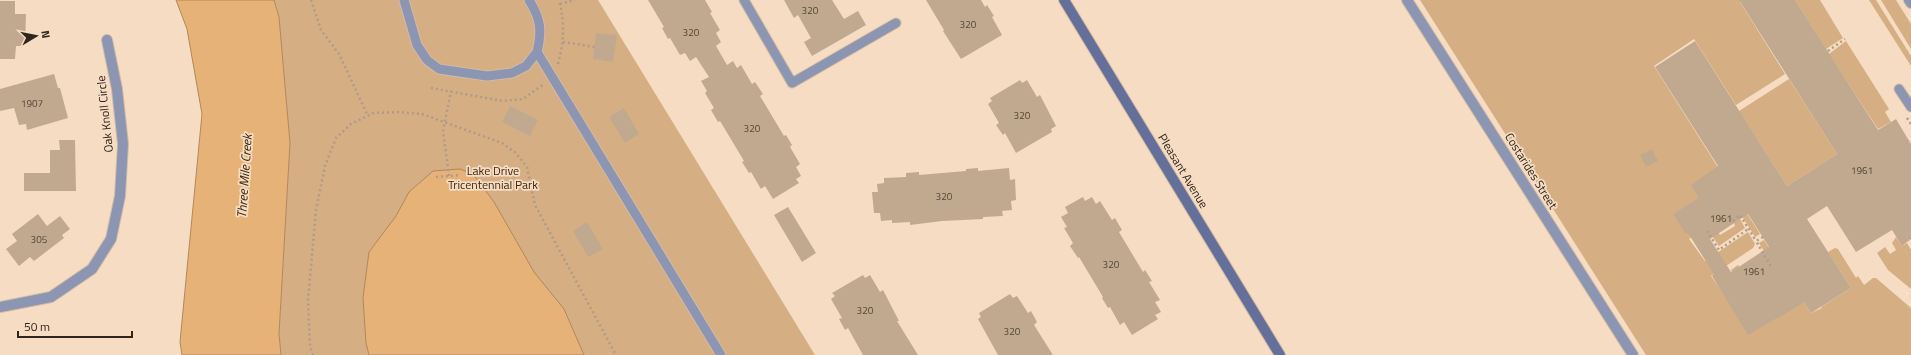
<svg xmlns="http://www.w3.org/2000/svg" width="1911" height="355" viewBox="0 0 1911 355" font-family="'Titillium Web',sans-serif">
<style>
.green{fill:#d5ae84}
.water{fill:#e7b278;stroke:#b0885c}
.building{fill:#c1a98f;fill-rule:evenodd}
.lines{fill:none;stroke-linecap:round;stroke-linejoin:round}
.lane-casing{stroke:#d2bba4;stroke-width:11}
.street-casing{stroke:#d2bba4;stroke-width:12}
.secondary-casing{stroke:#d2bba4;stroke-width:12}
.path{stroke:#af9b87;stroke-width:2.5;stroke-dasharray:2 3;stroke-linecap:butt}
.lane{stroke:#8c95b1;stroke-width:9}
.street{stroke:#8c95b1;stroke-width:10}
.secondary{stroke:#647099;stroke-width:10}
.labels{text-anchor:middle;stroke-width:3.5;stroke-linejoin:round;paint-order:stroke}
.number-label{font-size:10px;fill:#544638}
.street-label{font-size:12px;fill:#2f251b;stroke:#f6dcc2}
.park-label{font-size:12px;fill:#3c260c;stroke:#f6dcc2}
.water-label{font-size:13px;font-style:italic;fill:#39240a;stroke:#f6dcc2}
</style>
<rect width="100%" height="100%" fill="#f6dcc2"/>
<path class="green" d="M 274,0 L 598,0 L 815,355 L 281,355 L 279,334 L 290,143 L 279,17 Z
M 1420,0 L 1743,0 L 1740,2 L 1785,74 L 1736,105 L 1694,39 L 1654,66 L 1760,234 L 1755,237 L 1740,213 L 1706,213 L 1720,235 L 1735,226 L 1734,223 L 1740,219 L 1745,228 L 1719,246 L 1706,227 L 1689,239 L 1705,261 L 1748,232 L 1755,244 L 1753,248 L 1711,276 L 1725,296 L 1740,286 L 1731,270 L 1738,265 L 1753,287 L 1775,269 L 1759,243 L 1764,240 L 1811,313 L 1822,308 L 1821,307 L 1851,288 L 1828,252 L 1835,248 L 1838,249 L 1856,278 L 1858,276 L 1864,285 L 1873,278 L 1876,278 L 1911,308 L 1911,355 L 1646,355 Z
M 1795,0 L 1820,0 L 1843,38 L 1826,49 Z
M 1869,0 L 1876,0 L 1911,56 L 1911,66 Z
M 1881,0 L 1896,0 L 1911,24 L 1911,49 Z
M 1846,41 L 1889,109 L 1885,112 L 1891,122 L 1878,129 L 1829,54 Z
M 1789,79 L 1837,154 L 1787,186 L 1739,111 Z
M 1896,237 L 1902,246 L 1907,243 L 1911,250 L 1911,289 L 1888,270 L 1877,253 L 1885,247 L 1890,254 L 1896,250 L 1892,243 Z"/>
<path class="water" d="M 176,0 L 274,0 L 279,17 L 290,143 L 279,334 L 281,355 L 182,355 L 180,342 L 202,114 L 187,29 Z
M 460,169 L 473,174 L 494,202 L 534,272 L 564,309 L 584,355 L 369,355 L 366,343 L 363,298 L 369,252 L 396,216 L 409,192 L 433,171 Z"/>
<path class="building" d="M 648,0 L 705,0 L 712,12 L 710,13 L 720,30 L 716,33 L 721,42 L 716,46 L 727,65 L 733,61 L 737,68 L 741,65 L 752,84 L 755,82 L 763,94 L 760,96 L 784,136 L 786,135 L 792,145 L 790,147 L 800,164 L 796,167 L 801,176 L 796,179 L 799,183 L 773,199 L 765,186 L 761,189 L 751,172 L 749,173 L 742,162 L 744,161 L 720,121 L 718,122 L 711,110 L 714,108 L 705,93 L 707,91 L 701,81 L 709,77 L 696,57 L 690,61 L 685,53 L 680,55 L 670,38 L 668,39 L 662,28 L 664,27 Z
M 784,0 L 832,0 L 844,19 L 858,11 L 866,25 L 812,56 L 804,42 L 811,38 L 798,15 L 794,18 Z
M 926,0 L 981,0 L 985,7 L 987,5 L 994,16 L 992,17 L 1002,35 L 961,59 L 943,31 L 944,30 Z
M 1739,0 L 1795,0 L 1878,130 L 1896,119 L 1911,144 L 1911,239 L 1902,246 L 1892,230 L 1856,252 L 1827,206 L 1807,219 L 1851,288 L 1811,313 L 1804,302 L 1777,319 L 1777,318 L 1748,335 L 1712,276 L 1714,274 L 1688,233 L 1686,234 L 1673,214 L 1699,198 L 1691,185 L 1718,166 L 1655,67 L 1695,41 L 1787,186 L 1837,154 ZM 1748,214 L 1769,247 L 1731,272 L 1710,239 Z
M 0,1 L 15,1 L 15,14 L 26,14 L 25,46 L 16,46 L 15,59 L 0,59 Z
M 596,33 L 617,35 L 613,62 L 593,59 Z
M 54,74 L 58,88 L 60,88 L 68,118 L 27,130 L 26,124 L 19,125 L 14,108 L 0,111 L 0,89 Z
M 1020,80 L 1022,83 L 1027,80 L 1037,97 L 1040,95 L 1056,126 L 1051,129 L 1052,132 L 1016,153 L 1005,133 L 1003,135 L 996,125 L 999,123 L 988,104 L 992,101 L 990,98 Z
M 510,106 L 538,120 L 530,136 L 502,122 Z
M 624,108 L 639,134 L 625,143 L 609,117 Z
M 59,140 L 75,140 L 76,191 L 24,191 L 24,173 L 50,173 L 50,150 L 60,150 Z
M 1652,149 L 1658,161 L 1646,167 L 1640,155 Z
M 978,168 L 978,171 L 1009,168 L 1010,180 L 1015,179 L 1016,200 L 1011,201 L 1012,210 L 1002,211 L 1003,216 L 983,217 L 983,219 L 942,221 L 910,225 L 910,222 L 892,223 L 892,220 L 881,221 L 880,213 L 874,213 L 872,192 L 878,192 L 877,184 L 884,183 L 884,178 L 906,177 L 906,173 L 919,172 L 919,175 L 966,171 L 966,169 Z
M 1083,197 L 1085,201 L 1092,197 L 1096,204 L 1100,201 L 1112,220 L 1115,218 L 1122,230 L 1119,232 L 1143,272 L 1145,270 L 1152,281 L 1149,282 L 1160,300 L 1155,302 L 1161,312 L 1155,315 L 1158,319 L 1132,335 L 1124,322 L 1120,325 L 1110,307 L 1108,308 L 1102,298 L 1103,297 L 1079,257 L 1078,258 L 1070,246 L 1073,243 L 1064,228 L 1067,227 L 1061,217 L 1068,213 L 1065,207 Z
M 788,207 L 816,253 L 802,262 L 774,215 Z
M 38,214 L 47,226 L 60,216 L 70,229 L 62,235 L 64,238 L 34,261 L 30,257 L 19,266 L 6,249 L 17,241 L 12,234 Z
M 587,222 L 603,249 L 588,257 L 573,231 Z
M 863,275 L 865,278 L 870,275 L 880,292 L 883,290 L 899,321 L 897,321 L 918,355 L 863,355 L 848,328 L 845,330 L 839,319 L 842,318 L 831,299 L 835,296 L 832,293 Z
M 1010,294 L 1013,298 L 1017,296 L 1028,313 L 1031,311 L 1037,322 L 1034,325 L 1053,355 L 998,355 L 978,319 L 981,317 L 979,313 Z"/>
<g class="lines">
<g class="lane-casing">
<path id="lane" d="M 404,0 L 417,45 L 427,60 L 439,69 L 487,76 L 512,73 L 526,66 L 537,52
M 529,0 C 541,19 542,31 537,52 L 721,355
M 744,0 L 792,83 L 896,23
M 1899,89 L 1911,107"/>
</g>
<g class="street-casing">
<path id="street" d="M 1407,0 L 1633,355
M 1909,0 L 1911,3
M 0,307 L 51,297 L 92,269 L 111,239 L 120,196 L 123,144 L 117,89 L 107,40"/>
</g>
<g class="secondary-casing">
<path id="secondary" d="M 1064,0 L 1280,355"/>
</g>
<path class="path" d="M 311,0 L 321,30 L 339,54 L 368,116
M 560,4 L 575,0
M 563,42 L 595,47
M 1828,51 L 1845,39
M 558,64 C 564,42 565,22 559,0
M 431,88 L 503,101 L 523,99 L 544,84
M 1907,118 L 1911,124
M 449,176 L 443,131 L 451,91
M 436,177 L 461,175
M 1733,221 L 1740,215 L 1756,241
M 1707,231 L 1719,250 L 1748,229
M 1763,237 L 1756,241 L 1772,268
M 313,355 L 310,346 L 308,300 L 316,210 L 325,166 L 336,138 L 351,124 L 373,113 L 398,112 L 422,114 L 502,143 L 516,153 L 527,167 L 535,205 L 616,355"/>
<use href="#lane" class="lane"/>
<use href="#street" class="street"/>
<use href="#secondary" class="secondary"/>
</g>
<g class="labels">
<g class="number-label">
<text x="810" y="14">320</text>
<text x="968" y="28">320</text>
<text x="691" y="36">320</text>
<text x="32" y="107">1907</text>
<text x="1022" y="119">320</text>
<text x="752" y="132">320</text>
<text x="1862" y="174">1961</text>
<text x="944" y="200">320</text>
<text x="1721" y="222">1961</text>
<text x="39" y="243">305</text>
<text x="1111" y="268">320</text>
<text x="1754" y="275">1961</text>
<text x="865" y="314">320</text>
<text x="1012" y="335">320</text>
</g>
<g class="street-label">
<text transform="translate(105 114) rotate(-96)" y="4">Oak Knoll Circle</text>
<text transform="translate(1183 171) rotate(59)" y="4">Pleasant Avenue</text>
<text transform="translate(1531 171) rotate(58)" y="4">Costarides Street</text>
</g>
<g class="park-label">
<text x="493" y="175">Lake Drive<tspan x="493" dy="14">Tricentennial Park</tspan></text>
</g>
<g class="water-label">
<text transform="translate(244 176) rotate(-86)" y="5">Three Mile Creek</text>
</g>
</g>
<g transform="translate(36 36) rotate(80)" stroke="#f6dcc2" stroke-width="3" paint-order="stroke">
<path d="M0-3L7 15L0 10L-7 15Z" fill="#2f251b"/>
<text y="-6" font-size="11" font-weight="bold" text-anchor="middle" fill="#2f251b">N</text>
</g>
<path d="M18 331v6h114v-6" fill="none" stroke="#2f251b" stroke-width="2"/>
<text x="24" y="331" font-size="12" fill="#2f251b" stroke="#f6dcc2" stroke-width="3" paint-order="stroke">50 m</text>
</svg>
